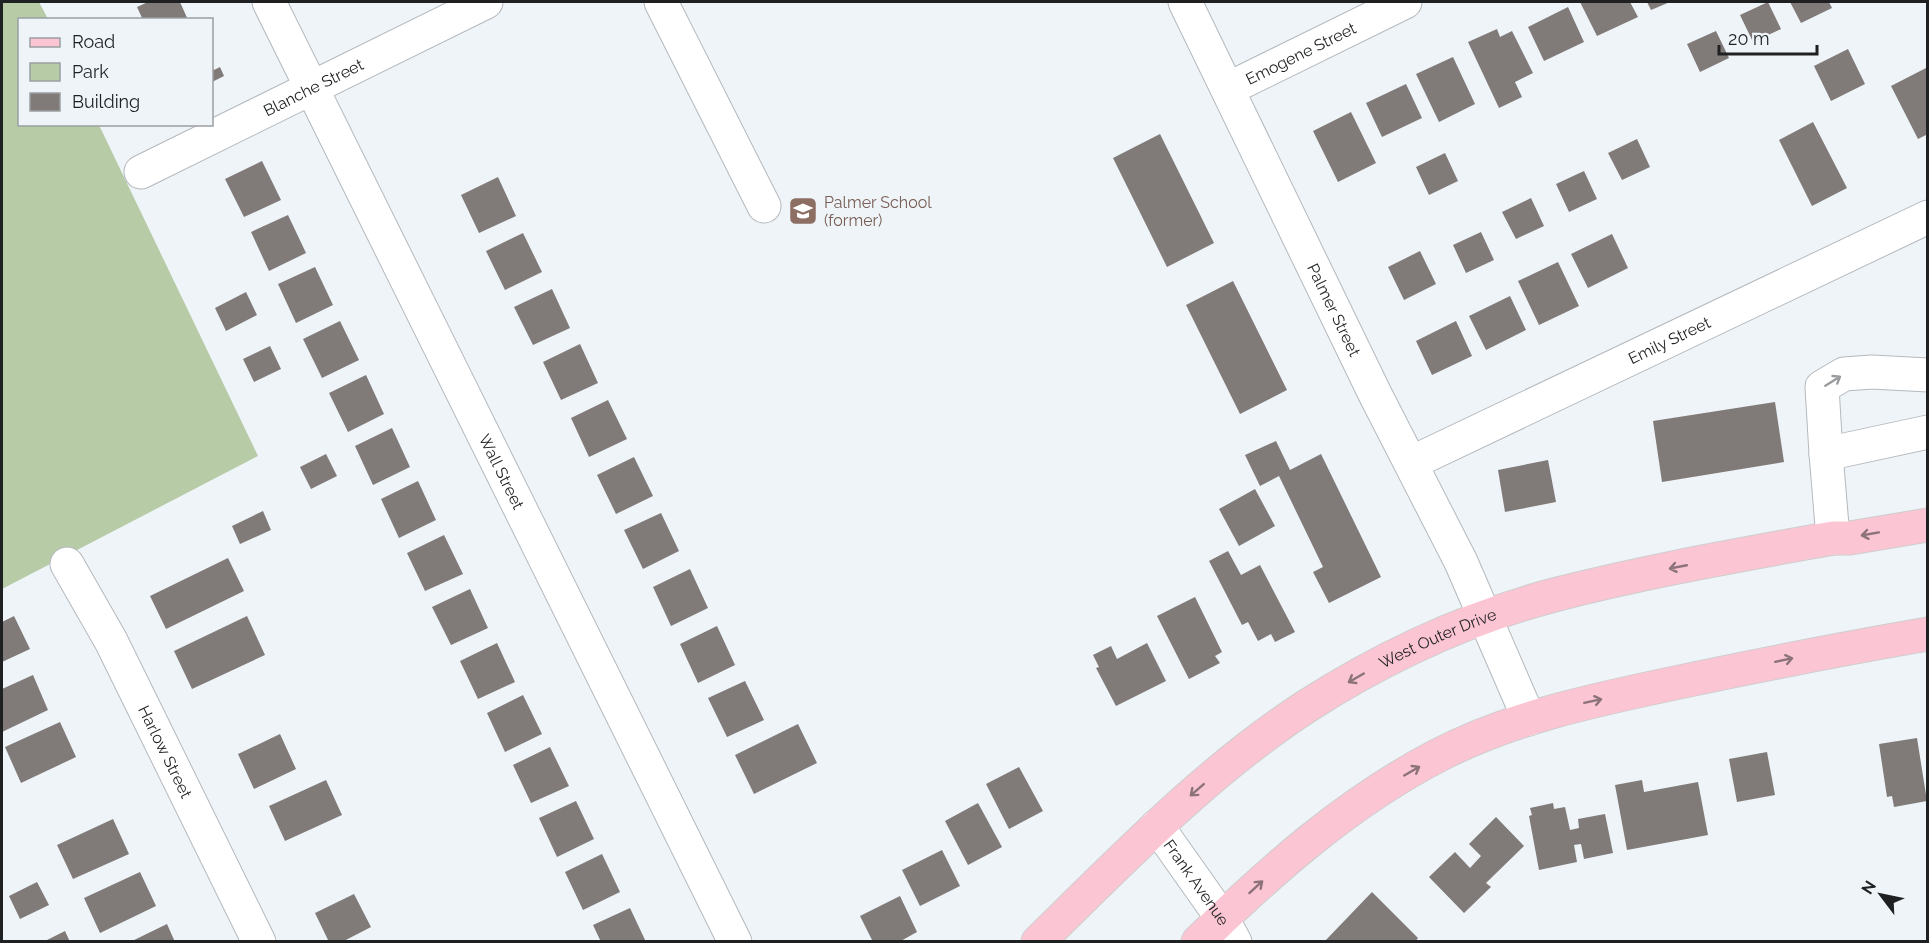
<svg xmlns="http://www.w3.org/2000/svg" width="1929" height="943" viewBox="0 0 1929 943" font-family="Raleway,sans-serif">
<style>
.green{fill:#b7cba7}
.building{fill:#807a79}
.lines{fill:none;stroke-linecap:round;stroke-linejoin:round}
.minor-casing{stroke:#b4b9be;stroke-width:35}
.major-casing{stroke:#cecece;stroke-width:35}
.minor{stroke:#fff;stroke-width:33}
.major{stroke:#fbc5d3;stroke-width:33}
.oneway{stroke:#9a9b9c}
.oneway2{stroke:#8c727a}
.labels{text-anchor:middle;stroke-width:5;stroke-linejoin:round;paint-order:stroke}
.street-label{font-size:16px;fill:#1e2022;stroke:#eef4f8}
.education-label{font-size:16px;fill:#785e54;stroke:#eef4f8;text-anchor:start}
</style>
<rect width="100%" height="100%" fill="#eef4f8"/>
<path class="green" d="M 2,2 L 39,2 L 48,19 L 20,20 L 20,124 L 99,125 L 258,456 L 2,589 Z"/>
<path class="building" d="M 148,2 L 180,2 L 188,20 L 143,20 L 137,7 Z
M 1580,2 L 1630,2 L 1638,17 L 1597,36 Z
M 1647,2 L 1670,2 L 1651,10 Z
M 1768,2 L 1781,29 L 1753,42 L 1740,15 Z
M 1790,2 L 1829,2 L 1832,8 L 1801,23 Z
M 1568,7 L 1584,42 L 1544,61 L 1528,27 Z
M 1497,29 L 1500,37 L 1512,31 L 1533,73 L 1515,82 L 1522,97 L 1499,108 L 1468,42 Z
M 1716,31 L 1729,58 L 1700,72 L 1687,44 Z
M 1848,49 L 1865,84 L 1831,101 L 1814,66 Z
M 1453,57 L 1475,104 L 1439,122 L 1416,74 Z
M 212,66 L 214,70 L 220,67 L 224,76 L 212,82 Z
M 1926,68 L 1928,134 L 1918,139 L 1891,86 Z
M 1406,84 L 1422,118 L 1382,137 L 1366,103 Z
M 1351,112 L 1376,163 L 1338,182 L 1313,131 Z
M 1813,122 L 1847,188 L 1812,206 L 1779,140 Z
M 1160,134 L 1214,243 L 1167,267 L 1113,158 Z
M 1637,139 L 1650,167 L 1622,180 L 1608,153 Z
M 1445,153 L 1458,181 L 1429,195 L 1416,167 Z
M 262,161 L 281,200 L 244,217 L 225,179 Z
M 1584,171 L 1597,199 L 1569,212 L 1556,184 Z
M 498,177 L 516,216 L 479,233 L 461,195 Z
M 1531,198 L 1544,226 L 1516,239 L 1502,212 Z
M 288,215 L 306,253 L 269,271 L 251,232 Z
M 1481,232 L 1494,260 L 1466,273 L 1453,245 Z
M 523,233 L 542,272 L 505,290 L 486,251 Z
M 1612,234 L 1628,268 L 1588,288 L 1571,254 Z
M 1420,251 L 1436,284 L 1404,300 L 1388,267 Z
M 1558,262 L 1579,306 L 1539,325 L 1518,281 Z
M 315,267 L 333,305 L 296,323 L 278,284 Z
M 1233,281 L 1287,390 L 1240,414 L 1186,305 Z
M 552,289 L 570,328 L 533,345 L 514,307 Z
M 246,292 L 257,315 L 226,331 L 215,308 Z
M 1510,296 L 1526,330 L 1486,350 L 1469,316 Z
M 340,321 L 359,360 L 322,378 L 303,339 Z
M 1456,321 L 1472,356 L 1432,375 L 1416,341 Z
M 580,344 L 598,383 L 561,400 L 543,362 Z
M 270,346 L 281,369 L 254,382 L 243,359 Z
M 366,375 L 384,414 L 348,432 L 329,393 Z
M 608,400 L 627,439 L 589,457 L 571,418 Z
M 1775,402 L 1784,462 L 1662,482 L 1653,421 Z
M 392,428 L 410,467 L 373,485 L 355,446 Z
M 1276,441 L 1290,470 L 1321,454 L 1381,577 L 1329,603 L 1313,572 L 1323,567 L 1279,476 L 1260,486 L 1245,455 Z
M 326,454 L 337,476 L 311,489 L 300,467 Z
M 634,457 L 653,496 L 616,514 L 597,475 Z
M 1548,460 L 1556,502 L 1505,512 L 1498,470 Z
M 418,481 L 436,520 L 399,538 L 381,499 Z
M 1255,489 L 1275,526 L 1239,546 L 1219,509 Z
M 263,511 L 271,530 L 240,544 L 232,526 Z
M 661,513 L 679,551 L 643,569 L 624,530 Z
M 444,535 L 463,574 L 425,591 L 407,553 Z
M 1228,551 L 1241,575 L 1260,565 L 1295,632 L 1275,642 L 1271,634 L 1258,641 L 1248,622 L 1242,625 L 1209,561 Z
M 228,558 L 244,591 L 166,629 L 150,596 Z
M 690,569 L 708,608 L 671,626 L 653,587 Z
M 470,589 L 488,628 L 451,645 L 432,607 Z
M 1195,597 L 1222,652 L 1215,656 L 1220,663 L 1189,679 L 1157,616 Z
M 14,616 L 30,649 L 2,662 L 2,622 Z
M 247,616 L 265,655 L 192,689 L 174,651 Z
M 717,626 L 735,665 L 698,683 L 680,644 Z
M 497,643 L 515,682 L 478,699 L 460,661 Z
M 1147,643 L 1166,681 L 1116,706 L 1096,668 L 1099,667 L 1093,655 L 1111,646 L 1117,659 Z
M 33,675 L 48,710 L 2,732 L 2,689 Z
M 745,681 L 764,720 L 727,737 L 708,698 Z
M 523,695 L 542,734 L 505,752 L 487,713 Z
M 60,722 L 76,757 L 21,783 L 5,747 Z
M 798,724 L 817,763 L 754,794 L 735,755 Z
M 280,734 L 296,769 L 254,789 L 238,754 Z
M 1917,738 L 1927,801 L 1894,807 L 1892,796 L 1887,797 L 1879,744 Z
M 550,747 L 569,786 L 531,803 L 513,765 Z
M 1767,752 L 1775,795 L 1737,802 L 1729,759 Z
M 1019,767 L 1043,811 L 1009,829 L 986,784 Z
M 326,780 L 342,815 L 285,841 L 269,806 Z
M 1642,780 L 1644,792 L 1698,782 L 1708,835 L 1627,850 L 1615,785 Z
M 576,801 L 594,839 L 557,857 L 539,818 Z
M 978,803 L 1002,847 L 968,865 L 945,821 Z
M 1553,803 L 1554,809 L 1565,807 L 1570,830 L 1579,828 L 1578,819 L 1605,814 L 1613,853 L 1584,859 L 1581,844 L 1574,845 L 1577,862 L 1539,870 L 1529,816 L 1532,815 L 1530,808 Z
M 1496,817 L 1524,846 L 1486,883 L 1491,887 L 1464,913 L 1429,877 L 1455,852 L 1470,868 L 1481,856 L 1469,844 Z
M 113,819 L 129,854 L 73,879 L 57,845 Z
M 942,850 L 960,886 L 920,906 L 902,870 Z
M 602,854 L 620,892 L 583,910 L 565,872 Z
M 140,872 L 156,906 L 100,933 L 84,898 Z
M 37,882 L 49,905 L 20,919 L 9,896 Z
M 1372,892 L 1418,938 L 1415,942 L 1324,942 Z
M 354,894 L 371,927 L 342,942 L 329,942 L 315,913 Z
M 900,896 L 917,932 L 899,942 L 873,942 L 860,916 Z
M 630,908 L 646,942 L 601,942 L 593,925 Z
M 167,924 L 175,942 L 130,942 Z
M 65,931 L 70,942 L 43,942 Z"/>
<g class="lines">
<g class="minor-casing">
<g id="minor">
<path id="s1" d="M 269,2 L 735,942"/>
<path d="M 661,2 L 764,206"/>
<path id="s2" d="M 1185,2 L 1375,394 L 1461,562 L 1529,719"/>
<path id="s3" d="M 1228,89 L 1405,2"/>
<path id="s4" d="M 141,172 L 486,2"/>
<path d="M 1826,454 L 1822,387 L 1844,374 L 1872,372 L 1928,375"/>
<path id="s5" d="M 1411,463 L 1928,217"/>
<path d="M 1833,538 L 1826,454 L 1928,432"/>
<path id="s6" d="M 67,564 L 111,641 L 259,942"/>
<path id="s7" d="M 1157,826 L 1222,918 L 1235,942"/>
</g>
</g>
<g class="major-casing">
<g id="major">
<path id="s8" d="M 1038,942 C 1123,859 1207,771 1307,706 C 1382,658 1468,618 1554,595 C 1646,571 1740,555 1833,538 L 1850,538 L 1928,525"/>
<path d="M 1198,942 C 1270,871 1347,803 1437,756 C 1510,718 1590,701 1670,684 C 1755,666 1841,649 1928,634"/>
</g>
</g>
<use href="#minor" class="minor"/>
<use href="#major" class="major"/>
</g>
<defs><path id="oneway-shaft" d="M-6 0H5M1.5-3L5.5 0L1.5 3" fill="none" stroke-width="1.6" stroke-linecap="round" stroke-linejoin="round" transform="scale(1.5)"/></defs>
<use class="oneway" href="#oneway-shaft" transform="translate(1833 381) rotate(-32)"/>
<g class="oneway2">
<use href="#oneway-shaft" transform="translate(1870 534) rotate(170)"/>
<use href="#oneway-shaft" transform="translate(1678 567) rotate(169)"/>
<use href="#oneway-shaft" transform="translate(1784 660) rotate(-12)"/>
<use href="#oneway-shaft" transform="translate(1356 678) rotate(150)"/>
<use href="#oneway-shaft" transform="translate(1593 701) rotate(-12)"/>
<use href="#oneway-shaft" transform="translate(1412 771) rotate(-30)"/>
<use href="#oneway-shaft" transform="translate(1197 790) rotate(139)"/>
<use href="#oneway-shaft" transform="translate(1256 887) rotate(-42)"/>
</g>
<defs>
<g id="school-square" transform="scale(1.5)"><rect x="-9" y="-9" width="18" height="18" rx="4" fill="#8d6e63" stroke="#eef4f8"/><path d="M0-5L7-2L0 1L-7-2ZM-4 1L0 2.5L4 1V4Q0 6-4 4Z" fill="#fff"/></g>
</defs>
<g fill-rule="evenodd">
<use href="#school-square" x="803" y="211"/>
</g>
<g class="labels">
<g class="street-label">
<text dy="6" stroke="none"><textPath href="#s3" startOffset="81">Emogene Street</textPath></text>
<text dy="6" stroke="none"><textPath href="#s4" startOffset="192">Blanche Street</textPath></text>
<text dy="6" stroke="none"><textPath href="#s2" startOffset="342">Palmer Street</textPath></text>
<text dy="6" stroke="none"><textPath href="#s5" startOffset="286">Emily Street</textPath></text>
<text dy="6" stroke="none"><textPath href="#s1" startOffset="524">Wall Street</textPath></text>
<text dy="6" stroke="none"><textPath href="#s8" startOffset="506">West Outer Drive</textPath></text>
<text dy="6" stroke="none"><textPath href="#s6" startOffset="212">Harlow Street</textPath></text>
<text dy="6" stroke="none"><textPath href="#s7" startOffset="69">Frank Avenue</textPath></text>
</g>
<g class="education-label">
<text x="824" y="208">Palmer School<tspan x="824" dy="18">(former)</tspan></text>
</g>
</g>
<rect width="1929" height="943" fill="none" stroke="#1e2022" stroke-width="6"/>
<rect x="18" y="18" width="195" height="108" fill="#eef4f8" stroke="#9b9fa2" stroke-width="1.5"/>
<rect x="30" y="38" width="30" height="9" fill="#fbc5d3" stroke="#9b9fa2" stroke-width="1.5"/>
<text x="72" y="48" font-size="18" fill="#1e2022">Road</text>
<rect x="30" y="63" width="30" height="18" fill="#b7cba7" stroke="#9b9fa2" stroke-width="1.5"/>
<text x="72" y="78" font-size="18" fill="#1e2022">Park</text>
<rect x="30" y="93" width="30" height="18" fill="#807a79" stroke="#9b9fa2" stroke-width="1.5"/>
<text x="72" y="108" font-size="18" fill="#1e2022">Building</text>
<g transform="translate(1881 895) rotate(302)" stroke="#eef4f8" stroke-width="4.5" paint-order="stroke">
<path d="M0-4.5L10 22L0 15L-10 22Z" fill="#1e2022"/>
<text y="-9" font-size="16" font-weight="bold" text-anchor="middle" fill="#1e2022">N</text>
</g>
<path d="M1719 45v9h98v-9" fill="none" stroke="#1e2022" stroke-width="3"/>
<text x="1728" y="45" font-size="18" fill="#1e2022" stroke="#eef4f8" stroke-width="4.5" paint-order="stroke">20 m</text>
</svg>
